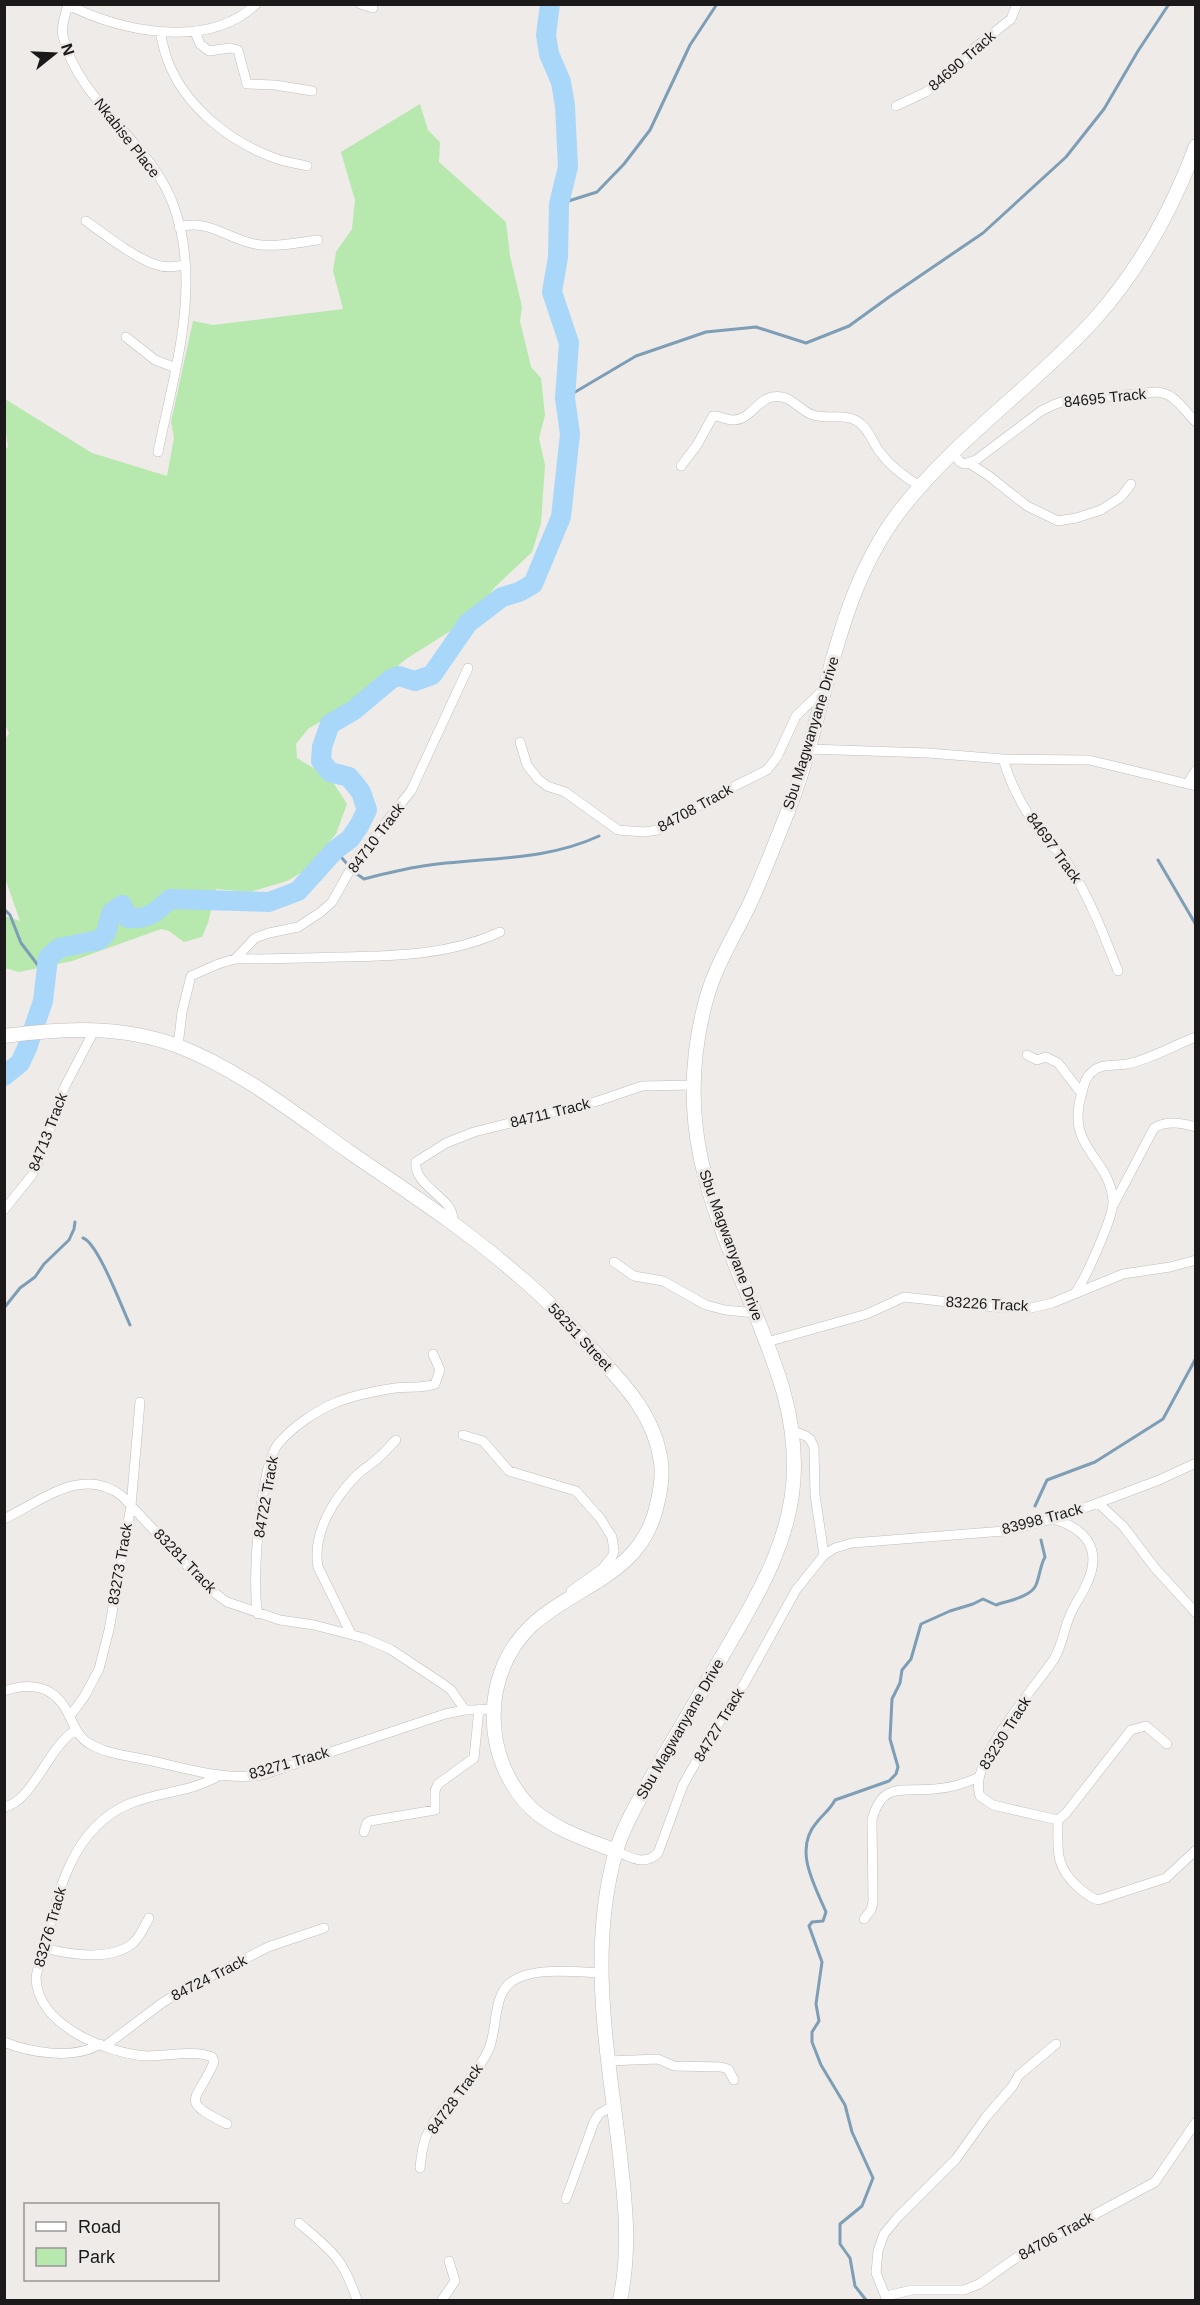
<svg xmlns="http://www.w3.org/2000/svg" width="1200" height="2305" viewBox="0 0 1200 2305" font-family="Helvetica,sans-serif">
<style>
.green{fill:#b7e8ae}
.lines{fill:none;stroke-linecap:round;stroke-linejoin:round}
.stream{stroke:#7e9eb6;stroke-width:3}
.river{stroke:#a8d7fa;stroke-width:20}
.street-casing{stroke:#c1bdbc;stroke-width:10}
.secondary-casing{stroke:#c1bdbc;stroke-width:15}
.street{stroke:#fff;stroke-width:9}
.secondary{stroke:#fff;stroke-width:14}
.labels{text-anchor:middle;stroke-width:6;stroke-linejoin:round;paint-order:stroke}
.street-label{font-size:15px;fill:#1b1919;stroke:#eeebe9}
</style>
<rect width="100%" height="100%" fill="#eeebe9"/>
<path class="green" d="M 420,104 L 428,130 L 440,142 L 439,162 L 506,222 L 510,256 L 522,307 L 520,321 L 531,367 L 541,378 L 545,415 L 539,438 L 545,465 L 541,523 L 532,552 L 495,587 L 471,618 L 406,659 L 361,697 L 308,729 L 296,744 L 297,758 L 331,779 L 347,804 L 336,834 L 304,871 L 287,881 L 250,892 L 216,889 L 208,923 L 202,937 L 184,942 L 169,931 L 161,929 L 72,961 L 19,972 L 5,968 L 5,916 L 20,921 L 5,878 L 4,742 L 9,733 L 4,722 L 4,449 L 8,447 L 5,425 L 5,399 L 92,453 L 167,476 L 174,438 L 171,422 L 193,321 L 213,325 L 343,309 L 333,271 L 336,252 L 352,229 L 355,200 L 341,152 Z"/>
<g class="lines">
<path class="stream" d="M 559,204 L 597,192 L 624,164 L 650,130 L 690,45 L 717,4
M 565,398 L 636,356 L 706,332 L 756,327 L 806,343 L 849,326 L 889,297 L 983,233 L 1066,157 L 1104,109 L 1138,51 L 1169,4
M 335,850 L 348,865
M 1158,860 L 1196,925
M 354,872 L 364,879 C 383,874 403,869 423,866 C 483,857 543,862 599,836
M 4,909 L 10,915 L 21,943 L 47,977
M 83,1238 C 98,1243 122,1308 130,1325
M 4,1308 L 20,1288 L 35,1277 L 44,1264 L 69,1240 L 74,1229 L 75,1222
M 1035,1506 L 1047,1480 L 1095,1462 L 1163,1419 L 1196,1358
M 866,2300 L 855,2286 L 850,2258 L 840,2244 L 840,2224 L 862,2206 L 873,2178 L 852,2132 L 845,2105 L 821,2065 L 812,2042 L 812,2032 L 819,2021 L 816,2004 L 822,1962 L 809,1926 L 812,1922 L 823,1921 L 826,1912 C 814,1884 793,1849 817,1822 C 823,1814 830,1810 835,1800 L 889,1781 L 896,1774 L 898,1767 L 890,1739 L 892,1699 L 900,1683 L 902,1670 L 911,1659 L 921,1624 L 950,1611 L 973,1604 L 983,1599 L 996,1605 C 1007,1601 1031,1597 1036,1585 C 1040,1575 1040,1566 1045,1557 L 1041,1540"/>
<path class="river" d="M 4,1076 L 20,1063 L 27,1048 L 43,1001 L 48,958 L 59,948 L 99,940 L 106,933 L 111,913 L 122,905 L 128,918 C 148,920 156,912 170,899 L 269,902 L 298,891 L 335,850 L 350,839 L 359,826 L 367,810 L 361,792 L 349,777 L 330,772 L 321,761 L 322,747 L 330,724 L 354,710 L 391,679 L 399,676 L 415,681 L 432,675 L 468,623 L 502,597 L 519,592 L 533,584 L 561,517 L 570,434 L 565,398 L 569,343 L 552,292 L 558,257 L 559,204 L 568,167 L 565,106 L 561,82 L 549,54 L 546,35 L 550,4"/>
<g class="street-casing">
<path id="street" d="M 67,4 C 119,32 209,50 256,4
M 360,4 L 373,8
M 68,5 C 65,15 61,26 63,36 C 77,100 151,143 173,204 C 203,283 174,373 158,452
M 160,32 C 162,41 164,50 167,59 C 184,105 227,140 272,157 C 283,162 296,163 307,166
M 195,32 L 200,44 L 209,51 L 230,48 L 238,50 L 247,84 L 275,85 L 312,91
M 896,106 L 926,92 L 939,83 L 957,68 L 972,50 L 1011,19 L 1017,4
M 86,221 C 105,235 140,262 161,266 C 170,268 177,266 185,265
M 179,227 C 211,218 230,242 261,245 C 280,247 300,242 318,240
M 126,337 L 155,360 L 176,368
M 953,453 L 960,462 L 964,464 L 976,460 L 1041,411 L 1053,405 L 1067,400 L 1156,392 C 1176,393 1182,409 1196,422
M 969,463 L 989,476 L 1027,506 L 1058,521 L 1076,518 L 1101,510 L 1121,497 L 1131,484
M 681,466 L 697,445 L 713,416 C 720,415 727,421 734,420 C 751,419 757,400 772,397 C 790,393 798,410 813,415 C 828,420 848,412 861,424 C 869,431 873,442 879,451 C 890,466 904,477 920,486
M 520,742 L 527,765 L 538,779 L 547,786 L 565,792 L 618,830 L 644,832 L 658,830 L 717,795 L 767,770 L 777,757 L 796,716 L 824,689
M 809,749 L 928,753 L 1003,759 L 1089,760 L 1196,786
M 1003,759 C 1012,789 1029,819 1049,843 C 1054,849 1061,852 1065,859 C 1089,896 1102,930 1118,971
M 1188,783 L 1196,770
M 235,959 L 255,938 L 269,933 L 298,927 L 321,912 L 332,902 L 357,858 L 411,791 L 468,668
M 178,1046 L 182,1012 L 191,976 L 218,964 L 235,959 C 270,959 306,958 341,957 C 396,956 450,955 500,932
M 1027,1055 L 1037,1060 L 1046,1057 L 1058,1063 L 1082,1094
M 1114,1204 L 1154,1128 C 1167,1120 1182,1123 1196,1127
M 4,1210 L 32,1175 L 39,1161 L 64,1088 L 95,1029
M 454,1225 C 453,1219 453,1212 449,1207 C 440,1194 413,1180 416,1162 L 446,1143 L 474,1132 L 598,1101 L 642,1086 L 693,1085
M 614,1262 L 634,1276 L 663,1281 L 706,1305 L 725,1310 L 755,1313
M 1075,1293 C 1085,1280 1114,1216 1113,1201 C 1110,1157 1066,1149 1081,1096 C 1084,1087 1084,1078 1092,1072 C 1101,1063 1116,1066 1127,1064 C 1149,1060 1174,1045 1196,1037
M 767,1342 L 867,1314 L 904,1297 L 1003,1308 L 1031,1308 L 1052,1303 L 1123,1274 L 1170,1267 L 1196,1260
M 793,1431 L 806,1436 L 810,1439 L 814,1447 L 815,1495 L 824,1555
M 463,1435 L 483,1441 L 509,1471 L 576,1491 L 600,1518 L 612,1537 L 614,1551 L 612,1557 L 602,1569 L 571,1591
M 1098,1503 L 1123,1526 L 1155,1568 L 1196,1613
M 4,1519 C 41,1501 83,1465 122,1496 L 208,1588 L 227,1602 L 280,1620 L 314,1625 L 364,1638 L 390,1649 L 443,1684 L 451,1690 L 465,1710
M 1053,1519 C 1085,1528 1103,1549 1087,1583 C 1083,1593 1076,1602 1072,1611 C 1064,1626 1063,1645 1054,1659 C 1035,1688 967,1762 980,1796 L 993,1805 L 1058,1820 L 1066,1813 L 1131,1730 L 1146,1726 L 1167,1744
M 258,1614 C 251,1585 260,1467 278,1444 C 293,1426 316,1411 337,1402 C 355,1395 376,1391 395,1388 C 408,1386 422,1389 435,1384 L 440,1370 L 433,1354
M 351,1634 L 318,1567 C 312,1533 334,1498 357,1475 C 363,1469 370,1465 376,1460 C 383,1454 389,1447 396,1440
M 4,1691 C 33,1681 56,1687 69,1715 C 74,1726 79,1738 90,1744 C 107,1754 129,1756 148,1760 C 185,1768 224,1781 262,1775 L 445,1714 L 465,1710 L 493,1709
M 70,1716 L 84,1697 L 99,1669 L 109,1630 L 131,1506 L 140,1402
M 220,1775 C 191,1793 159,1791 129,1804 C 72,1828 57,1893 45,1948 C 42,1958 37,1967 36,1978 C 37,2025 107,2054 148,2056 C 168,2056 194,2050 212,2057 L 214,2062 C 197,2103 177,2099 227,2124
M 4,1807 C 32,1803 49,1745 76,1730
M 1058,1820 C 1058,1849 1054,1866 1078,1887 C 1084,1892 1090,1898 1098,1900 L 1166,1878 L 1196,1850
M 364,1832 L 367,1823 L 370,1821 L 435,1810 L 435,1791 L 438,1784 L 474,1758 L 479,1709
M 616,1851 C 631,1858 645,1866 658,1853 L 683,1785 L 710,1737 L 744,1684 L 796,1590 L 824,1555 L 835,1548 L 852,1543 L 1004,1531 L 1053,1519 L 1098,1503 L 1159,1480 L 1196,1463
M 864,1919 L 871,1910 L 873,1902 L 872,1820 C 882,1781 903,1792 934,1789 C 951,1788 964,1784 979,1777
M 45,1948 C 70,1955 112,1961 133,1943 C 141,1936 144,1926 149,1918
M 4,2042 C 31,2053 75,2060 100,2044
M 105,2046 L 162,2003 L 180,1992 L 268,1947 L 324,1928
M 608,2061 L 658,2059 L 674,2066 L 721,2067 L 728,2069 L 734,2080
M 420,2168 C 421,2158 422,2147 426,2137 C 438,2107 473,2082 488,2051 C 498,2031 492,1998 510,1983 C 531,1966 576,1972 600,1973
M 566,2199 L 594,2122 L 599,2114 L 614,2105
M 299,2223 C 332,2251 343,2258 357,2300
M 886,2296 L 912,2290 L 964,2290 L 979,2284 L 1023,2253 L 1155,2182 L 1196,2122
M 442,2300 L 455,2281 L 449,2261
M 887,2300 L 876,2273 L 878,2251 L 884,2234 L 898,2217 L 956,2159 L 986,2117 L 1012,2087 L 1019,2075 L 1056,2044"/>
</g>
<g class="secondary-casing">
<path id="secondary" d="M 4,1036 C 64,1028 121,1025 178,1046 C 242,1071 295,1114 351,1153 C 408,1192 468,1231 520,1277 C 548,1300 572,1327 596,1354 C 626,1386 655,1417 661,1462 C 663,1478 660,1494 656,1509 C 639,1576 575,1585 531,1626 C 480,1675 482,1760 532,1809 C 555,1830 588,1840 616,1851
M 620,2300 C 631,2249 625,2199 619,2147 C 607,2048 588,1949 616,1851 C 625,1822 643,1793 658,1766 C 680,1728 702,1690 724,1653 C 758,1594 794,1537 794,1466 C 794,1410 777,1369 757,1318 C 713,1209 674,1128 704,1008 C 713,968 735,936 752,899 C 765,870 776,841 788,811 C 827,712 833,599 899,512 C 955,439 1033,387 1094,320 C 1140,269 1172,210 1196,146"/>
</g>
<use href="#street" class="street"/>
<use href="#secondary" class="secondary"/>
</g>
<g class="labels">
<g class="street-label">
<text transform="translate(962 61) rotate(-41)" y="5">84690 Track</text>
<text transform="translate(127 138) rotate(52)" y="5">Nkabise Place</text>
<text transform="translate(1105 398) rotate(-6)" y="5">84695 Track</text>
<text transform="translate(811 733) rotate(-73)" y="5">Sbu Magwanyane Drive</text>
<text transform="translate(695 808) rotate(-29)" y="5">84708 Track</text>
<text transform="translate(376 838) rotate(-53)" y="5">84710 Track</text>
<text transform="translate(1054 848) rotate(54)" y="5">84697 Track</text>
<text transform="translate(550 1113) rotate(-14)" y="5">84711 Track</text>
<text transform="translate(48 1132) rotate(-69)" y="5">84713 Track</text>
<text transform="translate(731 1245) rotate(70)" y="5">Sbu Magwanyane Drive</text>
<text transform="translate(987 1304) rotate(3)" y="5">83226 Track</text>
<text transform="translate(580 1337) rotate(47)" y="5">58251 Street</text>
<text transform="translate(266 1497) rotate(-80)" y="5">84722 Track</text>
<text transform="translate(1042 1519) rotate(-15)" y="5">83998 Track</text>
<text transform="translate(185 1561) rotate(46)" y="5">83281 Track</text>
<text transform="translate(120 1564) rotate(-80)" y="5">83273 Track</text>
<text transform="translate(719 1725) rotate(-59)" y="5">84727 Track</text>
<text transform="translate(680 1729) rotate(-60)" y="5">Sbu Magwanyane Drive</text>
<text transform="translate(1005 1733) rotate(-58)" y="5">83230 Track</text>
<text transform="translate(289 1763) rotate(-16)" y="5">83271 Track</text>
<text transform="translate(50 1927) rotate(-74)" y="5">83276 Track</text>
<text transform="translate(209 1978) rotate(-27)" y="5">84724 Track</text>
<text transform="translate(455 2099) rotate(-54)" y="5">84728 Track</text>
<text transform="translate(1056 2236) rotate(-29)" y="5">84706 Track</text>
</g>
</g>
<rect width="1200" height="2305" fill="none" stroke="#1b1919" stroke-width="12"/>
<rect x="24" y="2203" width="195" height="78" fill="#eeebe9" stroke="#9a9796" stroke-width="1.5"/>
<rect x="36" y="2222" width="30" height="9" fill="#ffffff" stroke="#9a9796" stroke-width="1.5"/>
<text x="78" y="2233" font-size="18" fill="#1b1919">Road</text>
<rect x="36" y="2248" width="30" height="18" fill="#b7e8ae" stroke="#9a9796" stroke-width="1.5"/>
<text x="78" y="2263" font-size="18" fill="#1b1919">Park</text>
<g transform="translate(54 54) rotate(72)" stroke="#eeebe9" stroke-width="4.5" paint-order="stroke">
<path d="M0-4.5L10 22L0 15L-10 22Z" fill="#1b1919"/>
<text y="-9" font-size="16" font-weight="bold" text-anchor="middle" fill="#1b1919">N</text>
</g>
</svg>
